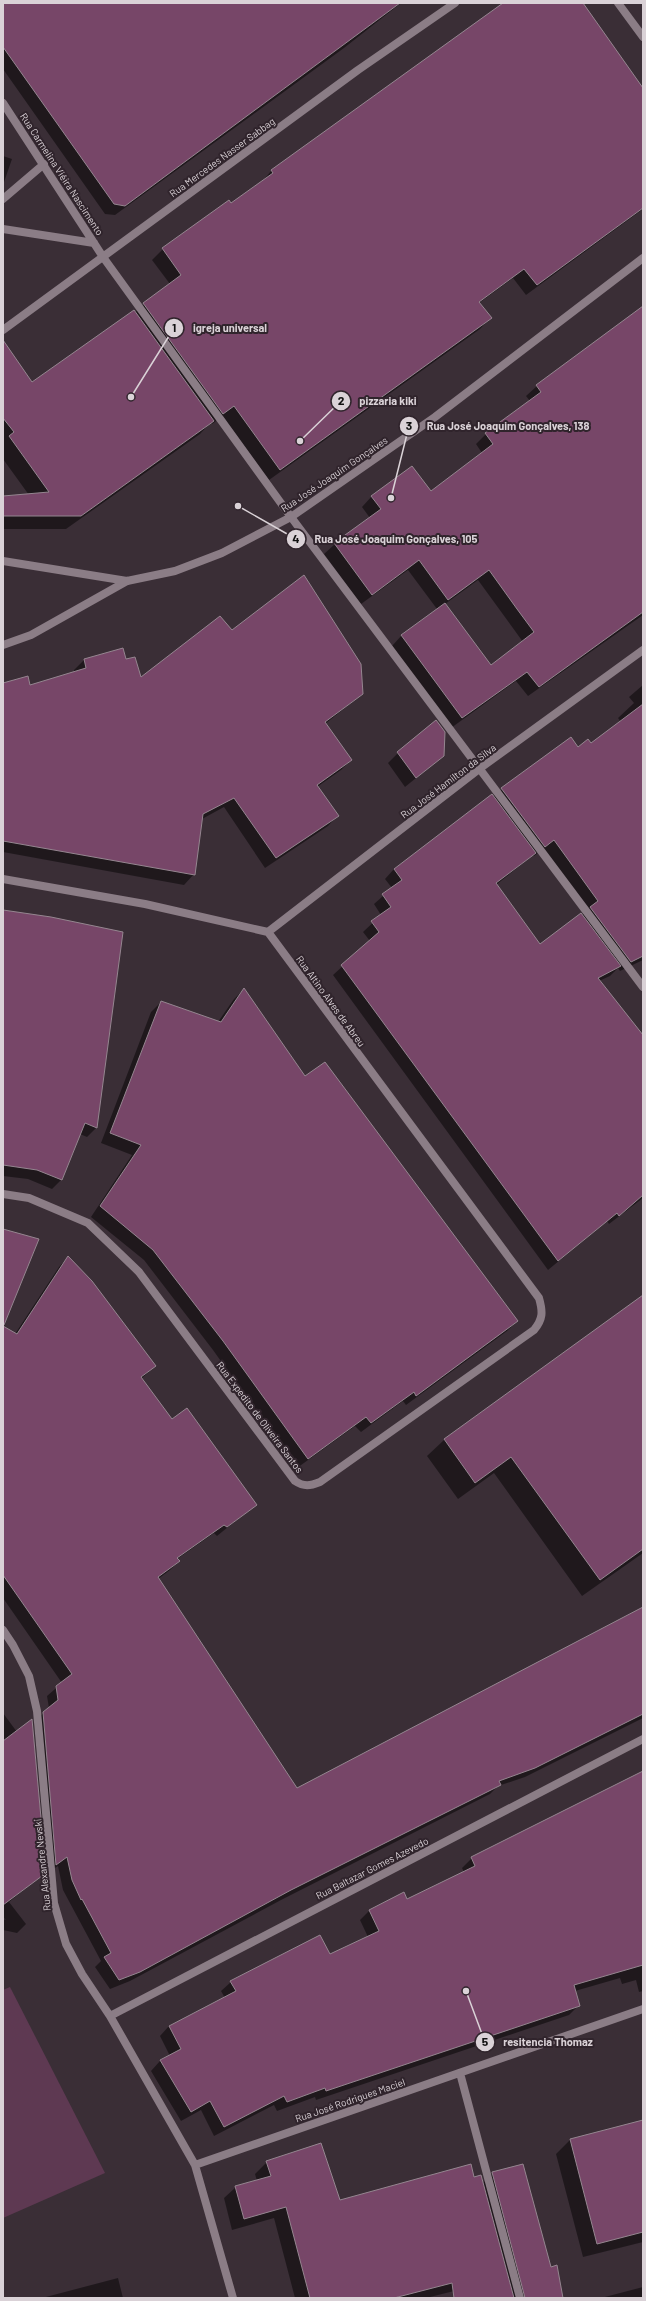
<svg xmlns="http://www.w3.org/2000/svg" width="646" height="2301" viewBox="0 0 646 2301" font-family="Barlow,sans-serif">
<style>
.park{fill:#5e3952}
.shadow{fill:#0007;fill-rule:evenodd}
.building{fill:#774668;stroke:#958690}
.lines{fill:none;stroke-linecap:round;stroke-linejoin:round}
.service{stroke:#8b7d86;stroke-width:8}
.minor{stroke:#8b7d86;stroke-width:8}
.tertiary{stroke:#8b7d86;stroke-width:8}
.labels{text-anchor:middle;stroke-width:4;stroke-linejoin:round;paint-order:stroke}
.street-label{font-size:10px;fill:#dad2d7;stroke:#30242c}
.leader{fill:none;stroke:#dad2d7;stroke-width:1.5}
.callout-dot{fill:#dad2d7;stroke:#30242c;stroke-width:1.5}
.mark-label{font-size:12px;text-anchor:middle;font-weight:bold;fill:#111}
.callout-label{font-size:11px;text-anchor:middle;font-weight:bold;fill:#dad2d7;stroke:#30242c;stroke-width:4;stroke-linejoin:round;paint-order:stroke}
</style>
<rect width="100%" height="100%" fill="#3a2e36"/>
<path class="park" d="M 10,1987 L 105,2173 L 3,2218 L 3,1990 Z"/>
<path class="shadow" d="M 3,3 L 401,3 L 344,48 L 115,215 L 105,214 L 3,69 Z
M 505,3 L 582,3 L 643,89 L 643,209 L 526,295 L 513,278 L 479,303 L 490,318 L 480,329 L 269,480 L 223,416 L 212,424 L 211,422 L 200,434 L 66,529 L 3,529 L 3,497 L 29,495 L 3,459 L 3,365 L 31,383 L 135,312 L 170,284 L 152,260 L 163,249 L 231,205 L 262,182 L 271,171 Z
M 3,156 L 12,159 L 3,185 Z
M 643,307 L 643,615 L 528,696 L 516,681 L 451,728 L 392,646 L 402,635 L 437,609 L 408,570 L 361,604 L 324,554 L 335,544 L 370,518 L 362,507 L 372,496 L 430,492 L 482,453 L 476,444 L 486,434 L 530,401 L 526,396 L 537,386 ZM 478,580 L 523,642 L 491,666 L 445,604 Z
M 232,631 L 362,694 L 325,724 L 351,760 L 341,770 L 317,787 L 338,815 L 328,826 L 265,868 L 224,807 L 202,819 L 194,874 L 184,885 L 3,852 L 3,684 L 30,686 L 74,672 L 74,670 L 84,660 L 122,649 L 126,661 L 140,678 Z
M 643,685 L 643,960 L 620,971 L 618,968 L 610,976 L 599,981 L 643,1036 L 643,1198 L 609,1224 L 607,1221 L 548,1270 L 333,975 L 370,941 L 363,932 L 381,915 L 374,904 L 392,888 L 385,879 L 394,869 L 571,739 L 578,748 L 591,744 L 621,722 L 618,718 L 634,703 L 629,697 ZM 543,849 L 587,911 L 540,945 L 496,885 L 533,855 L 534,856 Z
M 398,753 L 443,756 L 405,787 L 388,763 Z
M 3,910 L 96,1128 L 87,1137 L 80,1134 L 62,1179 L 52,1189 L 28,1179 L 3,1176 Z
M 244,989 L 305,1077 L 517,1321 L 507,1331 L 406,1405 L 403,1401 L 361,1432 L 355,1426 L 297,1468 L 213,1350 L 144,1260 L 91,1217 L 132,1155 L 101,1143 L 151,1012 L 161,1002 L 218,1022 L 234,999 Z
M 68,1257 L 155,1366 L 141,1379 L 172,1420 L 255,1505 L 217,1536 L 214,1533 L 177,1559 L 179,1561 L 170,1570 L 158,1579 L 297,1789 L 643,1607 L 643,1718 L 525,1777 L 498,1786 L 490,1794 L 281,1900 L 130,1981 L 110,1989 L 95,1967 L 101,1961 L 63,1890 L 58,1866 L 47,1873 L 34,1722 L 49,1708 L 47,1696 L 62,1683 L 3,1598 L 3,1328 L 15,1334 L 59,1267 Z
M 643,1296 L 643,1553 L 582,1596 L 494,1473 L 458,1499 L 427,1456 L 444,1440 Z
M 3,1713 L 17,1732 L 45,1872 L 9,1902 L 26,1924 L 17,1933 L 3,1930 L 3,1919 L 6,1920 L 3,1917 Z
M 643,1771 L 643,1991 L 639,1992 L 636,1980 L 622,1984 L 620,1978 L 575,1991 L 579,2005 L 569,2015 L 316,2100 L 315,2097 L 277,2111 L 274,2105 L 214,2136 L 201,2110 L 181,2121 L 151,2071 L 160,2061 L 170,2056 L 160,2036 L 169,2026 L 225,1998 L 221,1991 L 231,1982 L 329,1955 L 368,1937 L 360,1920 L 369,1911 L 406,1900 L 464,1872 L 462,1868 L 472,1858 Z
M 643,2121 L 643,2242 L 583,2257 L 556,2154 L 570,2140 Z
M 267,2162 L 339,2201 L 474,2178 L 483,2183 L 493,2173 L 550,2268 L 562,2298 L 465,2298 L 462,2289 L 426,2298 L 295,2298 L 274,2218 L 232,2230 L 224,2198 L 236,2187 L 257,2181 L 255,2174 Z
M 118,2278 L 123,2298 L 42,2298 Z
M 643,2287 L 643,2298 L 601,2298 Z"/>
<path class="building" d="M 3,3 L 400,3 L 125,206 L 114,204 L 3,47 Z
M 503,3 L 583,3 L 643,88 L 643,208 L 537,285 L 524,269 L 479,302 L 492,318 L 280,470 L 234,406 L 223,414 L 143,303 L 181,275 L 162,248 L 229,200 L 231,203 L 273,173 L 271,170 Z
M 643,306 L 643,612 L 539,687 L 527,672 L 462,718 L 401,635 L 445,603 L 491,665 L 534,632 L 517,609 L 489,570 L 448,600 L 419,560 L 372,595 L 334,543 L 381,509 L 371,496 L 412,466 L 431,491 L 493,444 L 485,433 L 541,392 L 536,385 Z
M 134,310 L 214,421 L 81,516 L 3,516 L 3,496 L 49,492 L 9,436 L 14,432 L 3,418 L 3,340 L 32,382 Z
M 304,575 L 361,664 L 363,694 L 325,722 L 352,760 L 317,785 L 339,816 L 276,858 L 234,798 L 203,814 L 195,875 L 3,841 L 3,683 L 28,676 L 30,685 L 86,668 L 84,659 L 123,648 L 126,659 L 135,657 L 141,677 L 220,616 L 232,630 Z
M 643,704 L 643,956 L 631,962 L 590,907 L 598,901 L 554,840 L 545,847 L 501,788 L 571,737 L 578,747 L 588,739 L 591,743 Z
M 436,720 L 445,732 L 444,756 L 416,778 L 397,752 Z
M 492,794 L 536,853 L 496,883 L 540,944 L 581,913 L 621,966 L 598,978 L 643,1035 L 643,1195 L 619,1216 L 617,1213 L 558,1261 L 341,965 L 379,932 L 371,921 L 391,907 L 382,894 L 402,880 L 394,869 Z
M 3,910 L 51,917 L 123,932 L 97,1128 L 85,1123 L 62,1180 L 37,1170 L 3,1165 Z
M 244,988 L 305,1076 L 325,1062 L 518,1321 L 416,1396 L 414,1392 L 371,1423 L 366,1417 L 308,1459 L 223,1341 L 153,1250 L 100,1206 L 141,1145 L 110,1133 L 161,1001 L 221,1022 Z
M 3,1229 L 39,1239 L 4,1325 L 3,1325 Z
M 68,1256 L 92,1281 L 156,1366 L 141,1377 L 172,1419 L 187,1408 L 257,1505 L 227,1527 L 224,1525 L 177,1558 L 180,1561 L 158,1577 L 297,1788 L 643,1607 L 643,1714 L 535,1768 L 499,1781 L 501,1785 L 291,1890 L 140,1972 L 119,1980 L 104,1957 L 111,1953 L 82,1899 L 81,1900 L 72,1880 L 67,1857 L 56,1865 L 43,1712 L 58,1700 L 56,1686 L 72,1674 L 3,1575 L 3,1326 L 17,1334 Z
M 643,1295 L 643,1549 L 600,1580 L 511,1457 L 475,1483 L 444,1439 Z
M 32,1719 L 46,1873 L 3,1905 L 3,1741 Z
M 643,1771 L 643,1965 L 574,1985 L 580,2006 L 326,2091 L 325,2088 L 287,2102 L 284,2096 L 224,2127 L 210,2101 L 191,2112 L 160,2060 L 181,2049 L 169,2026 L 236,1991 L 230,1981 L 320,1935 L 330,1954 L 379,1931 L 369,1910 L 404,1892 L 407,1899 L 475,1866 L 471,1857 Z
M 643,2120 L 643,2232 L 597,2244 L 570,2139 Z
M 321,2143 L 340,2200 L 471,2164 L 474,2177 L 481,2175 L 514,2298 L 454,2298 L 452,2283 L 394,2298 L 310,2298 L 286,2207 L 244,2219 L 235,2186 L 271,2176 L 266,2161 Z
M 523,2164 L 551,2267 L 557,2265 L 563,2298 L 525,2298 L 492,2172 Z"/>
<g class="lines">
<path class="service" d="M 103,257 L 291,517 L 643,987"/>
<path class="minor" d="M 618,3 L 643,37
M 3,103 L 103,257
M 3,199 L 44,164
M 3,229 L 94,243
M 3,330 L 358,70 L 455,3
M 3,645 L 31,635 L 127,581
M 3,879 L 145,904 L 268,932 L 539,1298 C 543,1312 543,1319 534,1330 L 320,1482 C 310,1486 304,1487 295,1481 L 139,1272 L 88,1223 L 29,1198 L 3,1194
M 268,932 L 479,769 L 643,650
M 3,1630 L 13,1645 L 29,1676 L 37,1711 L 54,1903 L 66,1944 L 82,1974 L 110,2016 L 195,2165 L 233,2298
M 110,2016 L 643,1739
M 460,2073 L 520,2298
M 195,2165 L 643,2009"/>
<path class="tertiary" d="M 3,561 L 127,581 L 175,571 L 222,553 L 291,517 L 435,417 L 643,258"/>
</g>
<g class="labels">
<g class="street-label">
<text transform="translate(222 157) rotate(-36)" y="4">Rua Mercedes Nasser Sabbag</text>
<text transform="translate(62 174) rotate(57)" y="4">Rua Carmelina Viêira Nascimento</text>
<text transform="translate(334 474) rotate(-34)" y="4">Rua José Joaquim Gonçalves</text>
<text transform="translate(448 781) rotate(-37)" y="4">Rua José Hamilton da Silva</text>
<text transform="translate(331 1001) rotate(54)" y="4">Rua Altino Alves de Abreu</text>
<text transform="translate(260 1417) rotate(53)" y="4">Rua Expedito de Oliveira Santos</text>
<text transform="translate(42 1865) rotate(-96)" y="4">Rua Alexandre Nevski</text>
<text transform="translate(372 1868) rotate(-27)" y="4">Rua Baltazar Gomes Azevedo</text>
<text transform="translate(350 2100) rotate(-19)" y="4">Rua José Rodrigues Maciel</text>
</g>
</g>
<path class="leader" d="M131 397L174 328M300 441L341 401M391 498L409 426M238 506L296 539M466 1991L485 2042"/>
<g class="callout-dot">
<circle cx="131" cy="397" r="4"/>
<circle cx="300" cy="441" r="4"/>
<circle cx="391" cy="498" r="4"/>
<circle cx="238" cy="506" r="4"/>
<circle cx="466" cy="1991" r="4"/>
<circle cx="174" cy="328" r="10"/>
<circle cx="341" cy="401" r="10"/>
<circle cx="409" cy="426" r="10"/>
<circle cx="296" cy="539" r="10"/>
<circle cx="485" cy="2042" r="10"/>
</g>
<g class="mark-label">
<text x="174" y="332">1</text>
<text x="341" y="405">2</text>
<text x="409" y="430">3</text>
<text x="296" y="543">4</text>
<text x="485" y="2046">5</text>
</g>
<g class="callout-label">
<text x="230" y="332">igreja universal</text>
<text x="388" y="405">pizzaria kiki</text>
<text x="508" y="430">Rua José Joaquim Gonçalves, 138</text>
<text x="396" y="543">Rua José Joaquim Gonçalves, 105</text>
<text x="548" y="2046">resitencia Thomaz</text>
</g>
<rect width="646" height="2301" fill="none" stroke="#dad2d7" stroke-width="8"/>
</svg>
